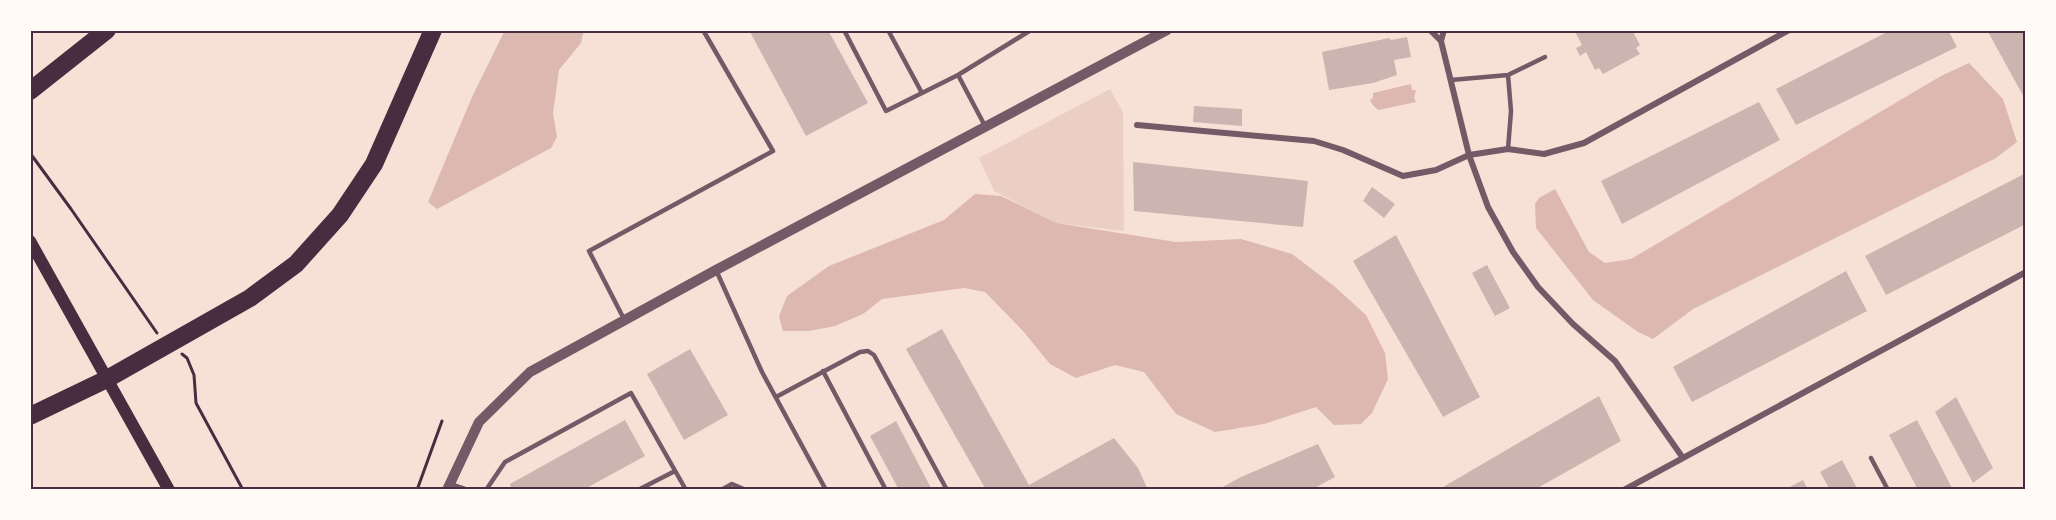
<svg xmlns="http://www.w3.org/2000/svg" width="2056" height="520" viewBox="0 0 2056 520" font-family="'Space Grotesk',sans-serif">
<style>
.green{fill:#ebcfc5}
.water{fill:#dcb8b0}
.building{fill:#ccb4b1}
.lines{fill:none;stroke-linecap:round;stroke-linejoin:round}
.path{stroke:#4a2c40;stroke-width:3}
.service{stroke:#755966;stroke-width:4.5}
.minor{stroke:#755966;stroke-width:6}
.tertiary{stroke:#755966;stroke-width:10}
.secondary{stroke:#4a2c40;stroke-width:12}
.motorway{stroke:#4a2c40;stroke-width:18}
.neatline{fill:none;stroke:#4a2c40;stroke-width:2}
</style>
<rect width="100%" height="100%" fill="#f7e1d7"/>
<path class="green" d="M 1110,89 L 1123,112 L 1124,231 L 1055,223 L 994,191 L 979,158 Z"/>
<path class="water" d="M 505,30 L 584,30 L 581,43 L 559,70 L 553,113 L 557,137 L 551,148 L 437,209 L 428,202 L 472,97 Z
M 1969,63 L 2003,99 L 2017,142 L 1996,158 L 1693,309 L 1653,339 L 1638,332 L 1593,300 L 1536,228 L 1535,204 L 1539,198 L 1555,189 L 1589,252 L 1605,263 L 1631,259 L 1941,76 Z
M 1411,84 L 1412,90 L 1416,90 L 1414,98 L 1416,102 L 1378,110 L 1372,104 L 1370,100 L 1373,98 L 1373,93 Z
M 975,194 L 1001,196 L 1056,223 L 1176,242 L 1241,239 L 1292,254 L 1334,286 L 1366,315 L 1385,353 L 1388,379 L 1372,413 L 1361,424 L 1334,425 L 1316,407 L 1264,424 L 1215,432 L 1176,414 L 1144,372 L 1115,365 L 1076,378 L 1050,364 L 1023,331 L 985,292 L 964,288 L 882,299 L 863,314 L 835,326 L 809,331 L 783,331 L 779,316 L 787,296 L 829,266 L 944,220 Z"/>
<path class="building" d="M 749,30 L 828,30 L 868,103 L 806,136 Z
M 1574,30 L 1632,30 L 1640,45 L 1636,48 L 1640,54 L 1603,74 L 1599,68 L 1595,70 L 1586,52 L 1580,56 L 1576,48 L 1582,45 Z
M 1891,30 L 1948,30 L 1957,47 L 1796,125 L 1776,89 Z
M 1987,30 L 2026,30 L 2026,101 Z
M 1407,37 L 1411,57 L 1394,60 L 1397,75 L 1373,83 L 1329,90 L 1322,52 L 1389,38 L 1391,40 Z
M 1759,102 L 1780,140 L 1622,224 L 1601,181 Z
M 1194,106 L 1242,109 L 1242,126 L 1193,122 Z
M 1133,162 L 1308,181 L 1303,227 L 1134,211 Z
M 2024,174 L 2026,177 L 2026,224 L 1886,295 L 1865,256 Z
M 1372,187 L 1395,204 L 1384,218 L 1363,201 Z
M 1396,235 L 1480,397 L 1443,417 L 1353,261 Z
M 1487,265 L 1510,308 L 1495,316 L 1472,273 Z
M 1846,271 L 1867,311 L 1692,402 L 1673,367 Z
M 942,329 L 1029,485 L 1114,438 L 1138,468 L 1148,490 L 986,490 L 906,349 Z
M 690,349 L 728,415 L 684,440 L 647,374 Z
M 1599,396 L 1621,441 L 1534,490 L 1438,490 Z
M 1956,397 L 1993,468 L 1973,483 L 1935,412 Z
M 625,420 L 645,456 L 583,490 L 511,490 L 510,484 Z
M 1917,420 L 1953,490 L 1918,490 L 1889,435 Z
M 896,421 L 931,488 L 928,490 L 899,490 L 870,436 Z
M 1318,444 L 1335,477 L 1311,490 L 1217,490 L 1241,477 Z
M 1842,460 L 1858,490 L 1830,490 L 1820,472 Z
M 1803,480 L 1808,490 L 1784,490 Z"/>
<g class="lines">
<path class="path" d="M 30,153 L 71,209 L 157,333
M 182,354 L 187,358 L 194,375 L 196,403 L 243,490
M 417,490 L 442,421"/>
<path class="service" d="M 844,30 L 886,111 L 958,75 L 985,126
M 888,30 L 922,93
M 958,75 L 1031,30
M 1508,75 L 1511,111 L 1508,149
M 1451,80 L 1508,75 L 1545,57
M 716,270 L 762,372 L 826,490
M 625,321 L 589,251 L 773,151 L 703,30
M 823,371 L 886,490
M 776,397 L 860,352 L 868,351 L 874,355 L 947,490
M 1871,458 L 1888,490
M 450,484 L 468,490
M 486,490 L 505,462 L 631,393 L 686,490
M 638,490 L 675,471
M 721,490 L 732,484 L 746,490"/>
<path class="minor" d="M 1430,30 L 1441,41 L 1469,155 L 1488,207 L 1513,252 L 1538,287 L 1573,324 L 1615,361 L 1683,458
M 1441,41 L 1444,30
M 1137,125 L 1314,141 L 1343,150 L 1403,176 L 1436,170 L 1469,155 L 1508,149 L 1544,154 L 1584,143 L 1789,30
M 1624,490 L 2026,272"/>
<path class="tertiary" d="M 447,490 L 479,422 L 530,372 L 716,270 L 1167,30"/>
<path class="secondary" d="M 30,241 L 169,490"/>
<path class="motorway" d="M 30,91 L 107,30
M 30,416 L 107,379 L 250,298 L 296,264 L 340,215 L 374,164 L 433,30"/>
</g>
<rect width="2056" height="520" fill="none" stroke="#fffaf5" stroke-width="63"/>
<rect x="32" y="32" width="1992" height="456" class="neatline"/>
</svg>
